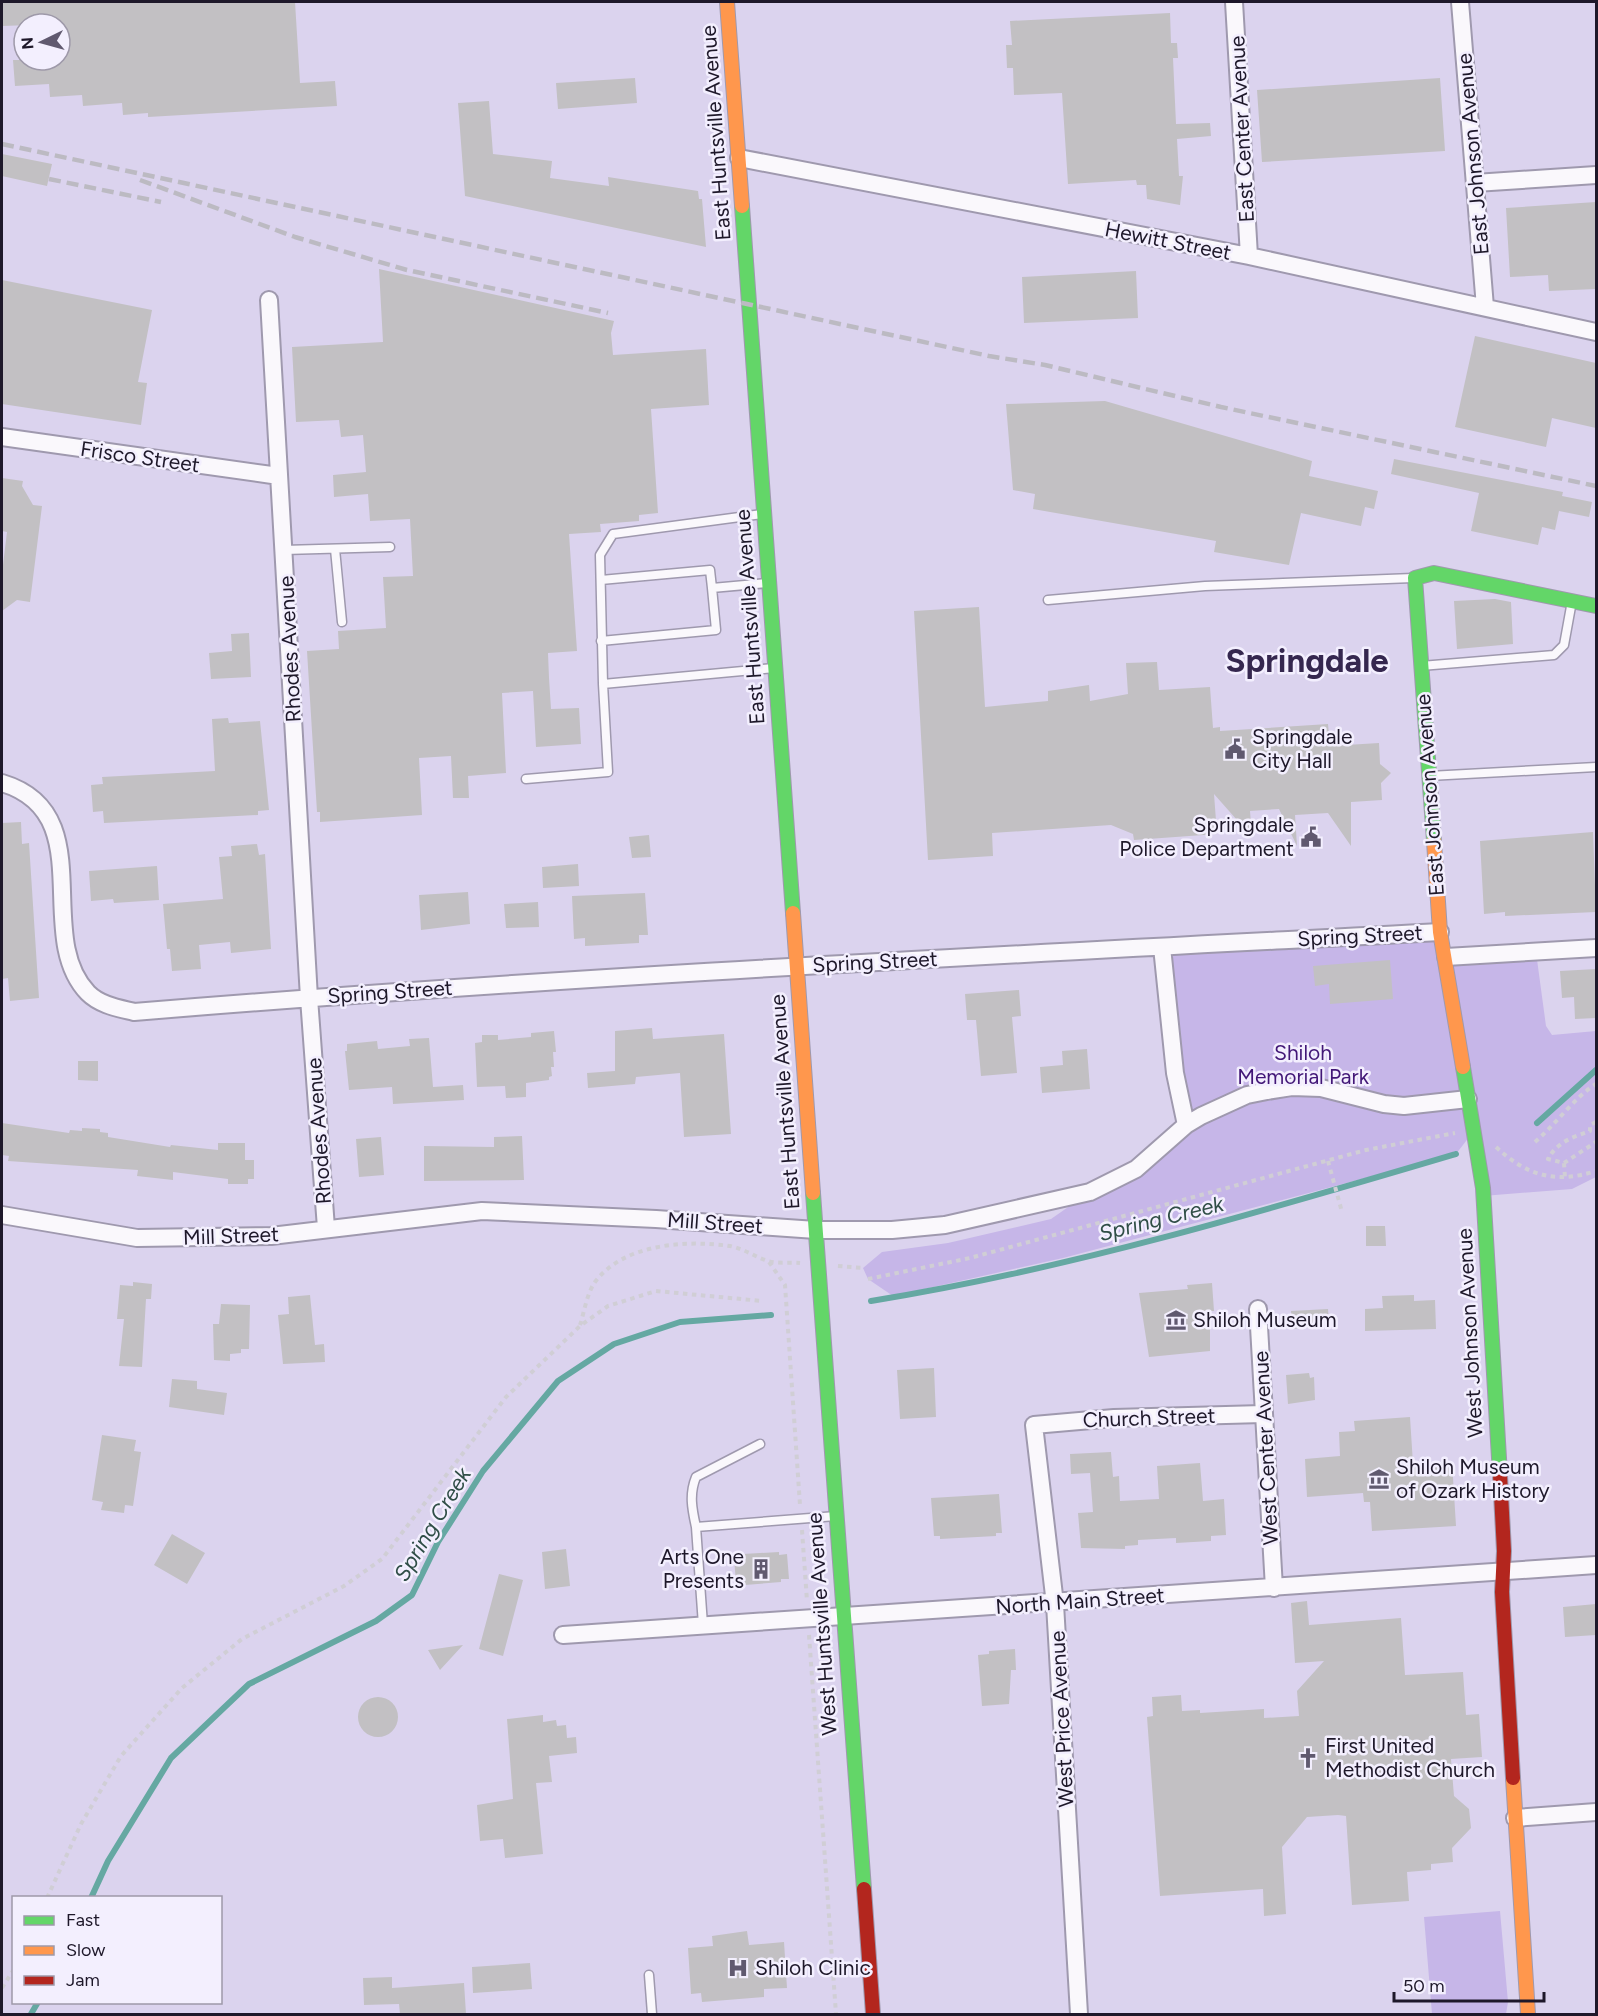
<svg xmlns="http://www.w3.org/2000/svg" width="1598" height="2016" viewBox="0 0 1598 2016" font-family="Figtree,sans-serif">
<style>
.green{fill:#c6b6e8}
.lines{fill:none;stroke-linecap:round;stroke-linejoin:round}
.stream{stroke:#65a8a2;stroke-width:6}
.building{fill:#c2c0c3}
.lane-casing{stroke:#9f99ae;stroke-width:11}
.street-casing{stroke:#9f99ae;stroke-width:20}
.fast-casing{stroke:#9f99ae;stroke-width:16}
.slow-casing{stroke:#9f99ae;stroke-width:16}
.jam-casing{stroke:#9f99ae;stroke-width:16}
.path{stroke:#d0ced5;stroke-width:4;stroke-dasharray:4.5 4.5;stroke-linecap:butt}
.lane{stroke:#faf8fc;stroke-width:8}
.street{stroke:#faf8fc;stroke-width:16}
.fast{stroke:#63d668;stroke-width:14}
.slow{stroke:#ff974d;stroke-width:14}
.jam{stroke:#b3261e;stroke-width:14}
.rail{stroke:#bcbac2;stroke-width:4.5;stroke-dasharray:12 6;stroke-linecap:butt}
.labels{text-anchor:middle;stroke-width:5;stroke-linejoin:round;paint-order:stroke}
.street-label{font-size:21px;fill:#1e182a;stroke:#f3effe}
.poi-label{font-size:21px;fill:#1e182a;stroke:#f3effe;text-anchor:start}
.park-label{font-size:21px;fill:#421777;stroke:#f3effe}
.water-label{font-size:22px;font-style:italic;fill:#304e47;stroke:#f3effe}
.town-label{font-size:33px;font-weight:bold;fill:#35274f;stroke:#f3effe}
</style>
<rect width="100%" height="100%" fill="#dbd3ee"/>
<path class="green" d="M 1440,932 L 1446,957 L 1536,952 L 1546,1026 L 1552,1035 L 1596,1031 L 1596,1177 L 1572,1189 L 1483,1196 L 1473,1132 L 1456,1154 L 1063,1258 L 893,1296 L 868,1279 L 863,1268 L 882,1252 L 948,1243 L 1051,1219 L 1186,1125 L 1162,947 Z
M 1500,1911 L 1508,2002 L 1506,2014 L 1432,2014 L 1424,1917 Z"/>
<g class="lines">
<path class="stream" d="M 1537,1123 L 1596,1070
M 871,1301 C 1069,1269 1264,1211 1456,1154
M 91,1898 L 108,1861 L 171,1758 L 249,1684 L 376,1621 L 412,1595 L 438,1542 L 483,1471 L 558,1381 L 614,1344 L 680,1322 L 771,1315
M 31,2014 L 38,2002"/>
</g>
<path class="building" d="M 2,2 L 295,2 L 300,83 L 335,81 L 337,106 L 148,117 L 148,113 L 123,115 L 122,103 L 83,106 L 82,95 L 50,97 L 49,84 L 15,86 L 13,60 L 60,60 L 60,24 L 2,26 Z
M 1170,13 L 1171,43 L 1177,43 L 1178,58 L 1173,58 L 1176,124 L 1210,123 L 1211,136 L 1177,139 L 1179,176 L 1183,176 L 1180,205 L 1147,199 L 1146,185 L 1137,185 L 1136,180 L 1068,184 L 1062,93 L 1014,95 L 1013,68 L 1007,68 L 1006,45 L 1012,45 L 1010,21 Z
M 635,78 L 637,103 L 558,109 L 556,83 Z
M 1440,78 L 1445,151 L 1262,162 L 1257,90 Z
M 489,101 L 493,154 L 552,161 L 550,178 L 609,186 L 608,177 L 698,191 L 699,199 L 702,199 L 706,247 L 465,196 L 458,103 Z
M 2,154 L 52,164 L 47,186 L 2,176 Z
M 1596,202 L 1596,289 L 1549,291 L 1548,275 L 1510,277 L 1506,208 Z
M 379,269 L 614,321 L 611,333 L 613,355 L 706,349 L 709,405 L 651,409 L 658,513 L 639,515 L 639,521 L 600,524 L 601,532 L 569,534 L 577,651 L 548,653 L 549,678 L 551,709 L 579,708 L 581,744 L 536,747 L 533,691 L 502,693 L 506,773 L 468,776 L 469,798 L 453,798 L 451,756 L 419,758 L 422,815 L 320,822 L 320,812 L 317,812 L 307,651 L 339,649 L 338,631 L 386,628 L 383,577 L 413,576 L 410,519 L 370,521 L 368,494 L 334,497 L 333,475 L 366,472 L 363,435 L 341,437 L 339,420 L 296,422 L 292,347 L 383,342 Z
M 1136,271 L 1138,318 L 1024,323 L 1022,277 Z
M 2,280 L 152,310 L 138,382 L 147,383 L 141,425 L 2,404 Z
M 1475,336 L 1596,363 L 1596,428 L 1552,418 L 1546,447 L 1455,427 Z
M 1105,401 L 1312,461 L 1309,476 L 1378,491 L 1374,509 L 1365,507 L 1361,526 L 1301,513 L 1289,565 L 1214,552 L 1216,541 L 1033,509 L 1035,494 L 1013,490 L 1006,404 Z
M 1394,459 L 1563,492 L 1562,496 L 1592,502 L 1589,517 L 1559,511 L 1555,530 L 1542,527 L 1538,545 L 1471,531 L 1479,493 L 1391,474 Z
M 2,478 L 23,481 L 22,486 L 33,505 L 42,506 L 30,602 L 17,600 L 2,611 L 2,573 L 7,532 L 2,531 Z
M 1495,599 L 1511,602 L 1513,644 L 1457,649 L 1454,601 Z
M 979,607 L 985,707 L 1048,701 L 1048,691 L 1089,685 L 1090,701 L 1128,694 L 1126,663 L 1157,662 L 1159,690 L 1210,687 L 1213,728 L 1220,727 L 1220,731 L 1328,724 L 1330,746 L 1379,743 L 1380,764 L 1391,773 L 1381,783 L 1382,800 L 1351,802 L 1351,846 L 1328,813 L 1295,815 L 1297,846 L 1279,809 L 1250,811 L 1252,837 L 1214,794 L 1217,834 L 1134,840 L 1133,834 L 1111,825 L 992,833 L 993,856 L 928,860 L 914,611 Z
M 249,633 L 251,677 L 211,679 L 209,653 L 232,651 L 231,634 Z
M 228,718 L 229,723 L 260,721 L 269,810 L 258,811 L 258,815 L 104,823 L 103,811 L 93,812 L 91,785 L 103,784 L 102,777 L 215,771 L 212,719 Z
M 21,822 L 22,844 L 29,843 L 39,998 L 10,1001 L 8,978 L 2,979 L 2,823 Z
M 1593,832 L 1596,912 L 1505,916 L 1505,912 L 1484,914 L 1480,841 Z
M 649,835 L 651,857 L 632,858 L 629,837 Z
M 257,844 L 259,855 L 265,854 L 271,949 L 231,953 L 230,942 L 199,945 L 201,969 L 172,971 L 170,949 L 167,949 L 163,904 L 223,899 L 219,857 L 232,856 L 231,846 Z
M 578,864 L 579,886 L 543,888 L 542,867 Z
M 157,866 L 159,900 L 114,903 L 113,899 L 91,901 L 89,871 Z
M 468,892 L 470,924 L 421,930 L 419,895 Z
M 645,893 L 648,935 L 639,935 L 639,943 L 585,946 L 585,938 L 574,939 L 572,896 Z
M 538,902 L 539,927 L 506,928 L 504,904 Z
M 1390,960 L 1393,999 L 1330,1004 L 1329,984 L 1315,986 L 1313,966 Z
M 1596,969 L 1596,1018 L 1575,1019 L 1574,997 L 1562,998 L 1560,971 Z
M 1019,990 L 1021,1016 L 1012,1017 L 1017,1073 L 981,1076 L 976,1020 L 967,1020 L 965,994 Z
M 652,1028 L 653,1039 L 724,1034 L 731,1134 L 684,1137 L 680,1073 L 636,1077 L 635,1084 L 588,1088 L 587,1073 L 615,1071 L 615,1031 Z
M 554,1031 L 556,1052 L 553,1052 L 554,1067 L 551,1067 L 552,1076 L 549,1077 L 549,1080 L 526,1083 L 526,1097 L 506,1098 L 505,1086 L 477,1087 L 475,1043 L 482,1042 L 482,1035 L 498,1035 L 498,1040 L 531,1037 L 531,1033 Z
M 429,1038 L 433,1087 L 463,1085 L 464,1100 L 393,1104 L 392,1087 L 349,1090 L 345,1051 L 347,1051 L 347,1044 L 377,1041 L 378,1049 L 410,1046 L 409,1039 Z
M 1087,1049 L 1090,1089 L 1042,1093 L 1040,1067 L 1063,1065 L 1062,1051 Z
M 78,1061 L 98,1061 L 98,1081 L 78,1080 Z
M 2,1123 L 69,1133 L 70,1130 L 82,1131 L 82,1128 L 100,1129 L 100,1132 L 108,1133 L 108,1137 L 170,1147 L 171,1145 L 218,1150 L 218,1143 L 245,1143 L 245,1160 L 254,1160 L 254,1179 L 248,1179 L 248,1184 L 228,1184 L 228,1179 L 173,1172 L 173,1180 L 137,1176 L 138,1170 L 8,1161 L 9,1156 L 2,1155 Z
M 522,1136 L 524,1180 L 424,1181 L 424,1146 L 494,1147 L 494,1137 Z
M 381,1137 L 384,1175 L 359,1177 L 356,1139 Z
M 1366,1226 L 1385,1226 L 1386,1246 L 1366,1246 Z
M 133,1282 L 152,1284 L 151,1299 L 146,1299 L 142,1367 L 119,1366 L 124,1319 L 117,1319 L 120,1285 L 133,1286 Z
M 1212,1283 L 1214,1311 L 1210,1311 L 1210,1351 L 1149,1357 L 1139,1293 L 1188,1289 L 1187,1285 Z
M 310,1295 L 315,1345 L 324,1344 L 325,1362 L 283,1364 L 278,1315 L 289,1314 L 288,1297 Z
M 1414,1295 L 1414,1301 L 1435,1300 L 1436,1329 L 1365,1331 L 1365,1309 L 1383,1308 L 1382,1296 Z
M 221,1304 L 250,1305 L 249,1349 L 241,1349 L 241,1353 L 230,1354 L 230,1361 L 214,1360 L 213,1324 L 219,1324 Z
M 1328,1309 L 1329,1325 L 1292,1329 L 1291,1311 Z
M 934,1368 L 936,1417 L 900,1419 L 897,1370 Z
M 1309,1373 L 1310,1378 L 1314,1377 L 1315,1400 L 1288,1404 L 1286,1375 Z
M 172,1379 L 197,1381 L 197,1389 L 227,1393 L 224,1415 L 169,1407 Z
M 1410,1417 L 1413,1464 L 1452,1462 L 1456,1526 L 1372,1531 L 1370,1502 L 1364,1502 L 1363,1493 L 1307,1497 L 1305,1459 L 1340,1456 L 1339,1432 L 1355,1431 L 1354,1421 Z
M 102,1435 L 136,1440 L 134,1451 L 141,1452 L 133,1506 L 125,1505 L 124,1513 L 101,1510 L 103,1502 L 92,1500 Z
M 1111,1452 L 1113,1477 L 1119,1476 L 1120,1501 L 1159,1499 L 1157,1466 L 1200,1463 L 1203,1501 L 1224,1499 L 1226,1535 L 1211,1536 L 1211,1541 L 1176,1543 L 1176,1538 L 1138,1540 L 1138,1545 L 1125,1546 L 1125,1549 L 1081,1548 L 1078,1513 L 1093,1512 L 1090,1473 L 1071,1474 L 1070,1454 Z
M 999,1494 L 1002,1533 L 996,1533 L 996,1536 L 940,1539 L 940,1536 L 934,1536 L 931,1498 Z
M 172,1534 L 205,1553 L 187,1584 L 154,1565 Z
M 566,1549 L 570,1586 L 545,1589 L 542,1552 Z
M 779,1552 L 779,1555 L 787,1554 L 789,1579 L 781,1579 L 781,1582 L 745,1585 L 744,1581 L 736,1582 L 734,1559 L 743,1558 L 743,1554 Z
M 499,1574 L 523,1580 L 503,1656 L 479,1649 Z
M 1307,1601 L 1309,1625 L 1401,1618 L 1405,1675 L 1463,1672 L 1466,1715 L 1479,1714 L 1482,1757 L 1451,1759 L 1454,1796 L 1469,1809 L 1471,1828 L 1452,1848 L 1453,1862 L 1431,1864 L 1431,1870 L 1407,1872 L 1409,1901 L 1352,1905 L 1346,1816 L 1338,1815 L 1307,1817 L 1282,1847 L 1286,1914 L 1264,1916 L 1263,1889 L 1160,1896 L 1147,1717 L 1153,1716 L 1152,1697 L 1181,1695 L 1182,1711 L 1200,1710 L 1200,1713 L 1264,1709 L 1264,1718 L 1299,1716 L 1297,1691 L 1324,1661 L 1295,1663 L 1291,1603 Z
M 1596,1604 L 1596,1635 L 1565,1637 L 1563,1607 Z
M 463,1645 L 440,1670 L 428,1650 Z
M 1015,1649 L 1016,1670 L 1011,1670 L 1009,1704 L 982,1706 L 978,1655 L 989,1654 L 989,1651 Z
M358 1717a20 20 0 1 1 40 0a20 20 0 1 1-40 0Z
M 543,1715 L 543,1722 L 556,1720 L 557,1726 L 566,1725 L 567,1738 L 576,1737 L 577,1753 L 549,1756 L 552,1782 L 536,1783 L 543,1854 L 505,1858 L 503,1839 L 480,1841 L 477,1805 L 513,1799 L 507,1719 Z
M 747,1931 L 749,1945 L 784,1942 L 787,1988 L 764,1989 L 764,1997 L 702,2002 L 701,1993 L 691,1994 L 688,1948 L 713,1946 L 712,1936 Z
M 530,1963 L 532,1989 L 473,1993 L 472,1967 Z
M 392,1977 L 392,1988 L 464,1983 L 466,2014 L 400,2014 L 399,2004 L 364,2005 L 363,1978 Z"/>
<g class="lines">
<g class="lane-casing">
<path id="lane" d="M 762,514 L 613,534 L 600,555 L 603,684 L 774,668
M 335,549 L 342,622
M 284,550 L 390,547
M 601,580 L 710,570 L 712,588 L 768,583
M 1048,600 L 1205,586 L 1413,578
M 601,641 L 716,630 L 712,588
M 1421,666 L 1554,655 L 1564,645 L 1572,601
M 1429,776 L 1596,767
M 526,779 L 608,772 L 603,684
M 696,1527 C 692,1509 689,1494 696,1477 L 760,1444
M 703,1625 L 696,1527 L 836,1516
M 649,1975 L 652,2014"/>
</g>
<g class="street-casing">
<path id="street" d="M 1234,2 L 1249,256
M 1460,2 L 1485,307
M 739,158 L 1249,256 L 1596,332
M 1475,183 L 1596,175
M 269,300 L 309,998 L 326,1228
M 2,437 L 279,476
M 2,783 C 102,813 32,935 88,993 C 100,1005 118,1008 134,1012 C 569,976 1005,955 1440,932
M 1162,947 L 1175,1073 L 1186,1125
M 1446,957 L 1596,948
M 2,1215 L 137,1238 L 271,1236 L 482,1211 L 656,1219 L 816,1230 L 892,1230 L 945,1225 L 1090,1192 L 1136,1169 L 1186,1125 L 1201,1116 L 1247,1095 L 1267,1091 L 1292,1087 L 1321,1088 L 1384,1104 L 1404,1106 L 1468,1099
M 1258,1309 L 1274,1588
M 563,1635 L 1596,1565
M 1515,1818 L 1596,1812
M 1079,2014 L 1055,1604 L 1034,1425 L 1114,1418 L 1263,1414"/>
</g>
<g class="fast-casing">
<path id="fast" d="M 742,206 L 793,913
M 1434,841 L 1415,578 L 1434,573 L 1596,606
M 1463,1067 L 1483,1188 L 1500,1475
M 813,1193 L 864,1889"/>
</g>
<g class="slow-casing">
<path id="slow" d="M 727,2 L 742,206
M 1434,841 L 1440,932 L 1463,1067
M 793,913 L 813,1193
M 1513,1778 L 1528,2014"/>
</g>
<g class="jam-casing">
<path id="jam" d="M 1500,1475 L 1504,1551 L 1502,1592 L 1513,1778
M 864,1889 L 873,2014"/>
</g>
<path class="path" d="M 1596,1122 L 1590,1125 L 1590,1131 C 1573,1137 1557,1142 1548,1159 L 1564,1163 L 1596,1142
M 1535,1142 C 1555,1125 1576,1096 1596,1084
M 1496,1147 C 1527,1176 1556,1184 1596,1171
M 1328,1161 L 1342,1212
M 1564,1163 L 1565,1178
M 769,1262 L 785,1285 L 800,1505
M 838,1266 L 863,1268
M 868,1279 L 970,1258 L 1366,1150 L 1455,1133
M 580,1325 C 584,1313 587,1293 595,1282 C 624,1243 687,1240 730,1246 C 745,1249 755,1257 768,1261 C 777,1264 791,1262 800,1263
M 802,1530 L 807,1601
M 809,1635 L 836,2014
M 47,1898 L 81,1824 L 121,1756 L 182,1688 L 242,1639 L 344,1586 L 382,1559 L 506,1397 L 580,1326 L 608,1306 L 656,1291 L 762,1301
M 2,1988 L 14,1969"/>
<use href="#lane" class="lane"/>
<use href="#street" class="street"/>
<use href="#fast" class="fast"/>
<use href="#slow" class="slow"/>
<use href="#jam" class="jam"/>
<path class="rail" d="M 2,144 L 989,356 L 1045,365 L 1221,407 L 1596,486
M 49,179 L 161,202
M 140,180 L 295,237 L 407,270 L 608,313"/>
</g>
<defs>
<g id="civic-bare" transform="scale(1.62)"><path d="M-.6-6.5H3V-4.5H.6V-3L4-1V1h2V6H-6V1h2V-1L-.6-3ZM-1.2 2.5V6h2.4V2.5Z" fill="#60596f" stroke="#f3effe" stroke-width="2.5" paint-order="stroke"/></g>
<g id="museum-bare" transform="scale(1.62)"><path d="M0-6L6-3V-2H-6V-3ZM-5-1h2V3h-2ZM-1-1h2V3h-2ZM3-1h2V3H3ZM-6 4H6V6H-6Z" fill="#60596f" stroke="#f3effe" stroke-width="2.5" paint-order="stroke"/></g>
<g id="building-bare" transform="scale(1.62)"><path d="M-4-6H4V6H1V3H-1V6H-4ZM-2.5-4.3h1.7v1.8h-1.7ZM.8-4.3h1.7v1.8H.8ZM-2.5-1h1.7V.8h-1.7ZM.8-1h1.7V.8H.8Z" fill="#60596f" stroke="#f3effe" stroke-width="2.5" paint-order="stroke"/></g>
<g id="church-bare" transform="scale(1.62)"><path d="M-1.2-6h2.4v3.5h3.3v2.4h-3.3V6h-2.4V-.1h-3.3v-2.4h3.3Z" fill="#60596f" stroke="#f3effe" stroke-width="2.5" paint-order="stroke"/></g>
<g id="hospital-bare" transform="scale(1.62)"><path d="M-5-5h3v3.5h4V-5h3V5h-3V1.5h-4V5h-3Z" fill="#60596f" stroke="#f3effe" stroke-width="2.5" paint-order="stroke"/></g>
</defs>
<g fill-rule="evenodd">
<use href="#civic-bare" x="1235" y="749"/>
<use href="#civic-bare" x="1311" y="837"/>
<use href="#museum-bare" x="1176" y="1320"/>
<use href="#museum-bare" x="1379" y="1479"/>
<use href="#building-bare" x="761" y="1569"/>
<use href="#church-bare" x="1308" y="1758"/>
<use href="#hospital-bare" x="738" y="1968"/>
</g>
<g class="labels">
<g class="street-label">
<text transform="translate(1242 129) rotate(-93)" y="7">East Center Avenue</text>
<text transform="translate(716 133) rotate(-94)" y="7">East Huntsville Avenue</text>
<text transform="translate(1473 154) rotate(-95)" y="7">East Johnson Avenue</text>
<text transform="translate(1168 241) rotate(11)" y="7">Hewitt Street</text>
<text transform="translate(140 457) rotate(8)" y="7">Frisco Street</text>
<text transform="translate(750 617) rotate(-94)" y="7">East Huntsville Avenue</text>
<text transform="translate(290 649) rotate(-93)" y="7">Rhodes Avenue</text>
<text transform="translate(1430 795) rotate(-94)" y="7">East Johnson Avenue</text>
<text transform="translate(1360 936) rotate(-3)" y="7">Spring Street</text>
<text transform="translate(875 962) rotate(-3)" y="7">Spring Street</text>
<text transform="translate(390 992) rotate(-4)" y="7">Spring Street</text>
<text transform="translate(785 1102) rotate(-94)" y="7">East Huntsville Avenue</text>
<text transform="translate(319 1131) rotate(-94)" y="7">Rhodes Avenue</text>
<text transform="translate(715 1223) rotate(4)" y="7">Mill Street</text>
<text transform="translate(231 1236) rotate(-2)" y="7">Mill Street</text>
<text transform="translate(1470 1333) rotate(-93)" y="7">West Johnson Avenue</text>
<text transform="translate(1149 1418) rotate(-2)" y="7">Church Street</text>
<text transform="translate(1266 1448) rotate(-93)" y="7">West Center Avenue</text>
<text transform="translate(1080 1601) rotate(-4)" y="7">North Main Street</text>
<text transform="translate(822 1624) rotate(-94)" y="7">West Huntsville Avenue</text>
<text transform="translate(1062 1719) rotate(-93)" y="7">West Price Avenue</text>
</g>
<g class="poi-label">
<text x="1252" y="744">Springdale<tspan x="1252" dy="24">City Hall</tspan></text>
<text x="1294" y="832" text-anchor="end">Springdale<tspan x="1294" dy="24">Police Department</tspan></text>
<text x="1193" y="1327">Shiloh Museum</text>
<text x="1396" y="1474">Shiloh Museum<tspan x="1396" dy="24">of Ozark History</tspan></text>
<text x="744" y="1564" text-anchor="end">Arts One<tspan x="744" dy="24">Presents</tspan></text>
<text x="1325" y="1753">First United<tspan x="1325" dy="24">Methodist Church</tspan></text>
<text x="755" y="1975">Shiloh Clinic</text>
</g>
<g class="park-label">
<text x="1303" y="1060">Shiloh<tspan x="1303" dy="24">Memorial Park</tspan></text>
</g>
<g class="water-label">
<text transform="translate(1161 1218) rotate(-14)" y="8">Spring Creek</text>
<text transform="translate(432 1524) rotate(-59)" y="8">Spring Creek</text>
</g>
<g class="town-label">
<text x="1307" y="672">Springdale</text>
</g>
</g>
<rect width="1598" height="2016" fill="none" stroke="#1e182a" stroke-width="6"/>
<rect x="12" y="1896" width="210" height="108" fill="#f3effe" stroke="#9e99a9" stroke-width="1.5"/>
<rect x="24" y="1916" width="30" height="9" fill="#63d668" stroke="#9e99a9" stroke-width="1.5"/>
<text x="66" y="1926" font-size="18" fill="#1e182a">Fast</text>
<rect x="24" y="1946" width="30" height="9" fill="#ff974d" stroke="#9e99a9" stroke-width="1.5"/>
<text x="66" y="1956" font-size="18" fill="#1e182a">Slow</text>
<rect x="24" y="1976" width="30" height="9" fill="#b3261e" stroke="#9e99a9" stroke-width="1.5"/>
<text x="66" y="1986" font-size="18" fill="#1e182a">Jam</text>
<g transform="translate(42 42) rotate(265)"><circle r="28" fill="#f3effe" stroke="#9e99a9" stroke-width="1.5"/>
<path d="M0-4.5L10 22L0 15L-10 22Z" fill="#60596f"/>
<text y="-9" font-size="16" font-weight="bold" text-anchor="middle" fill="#1e182a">N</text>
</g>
<path d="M1394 1992v9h150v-9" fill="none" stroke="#1e182a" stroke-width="3"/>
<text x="1403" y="1992" font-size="18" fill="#1e182a" stroke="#f3effe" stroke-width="4.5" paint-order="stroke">50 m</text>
</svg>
